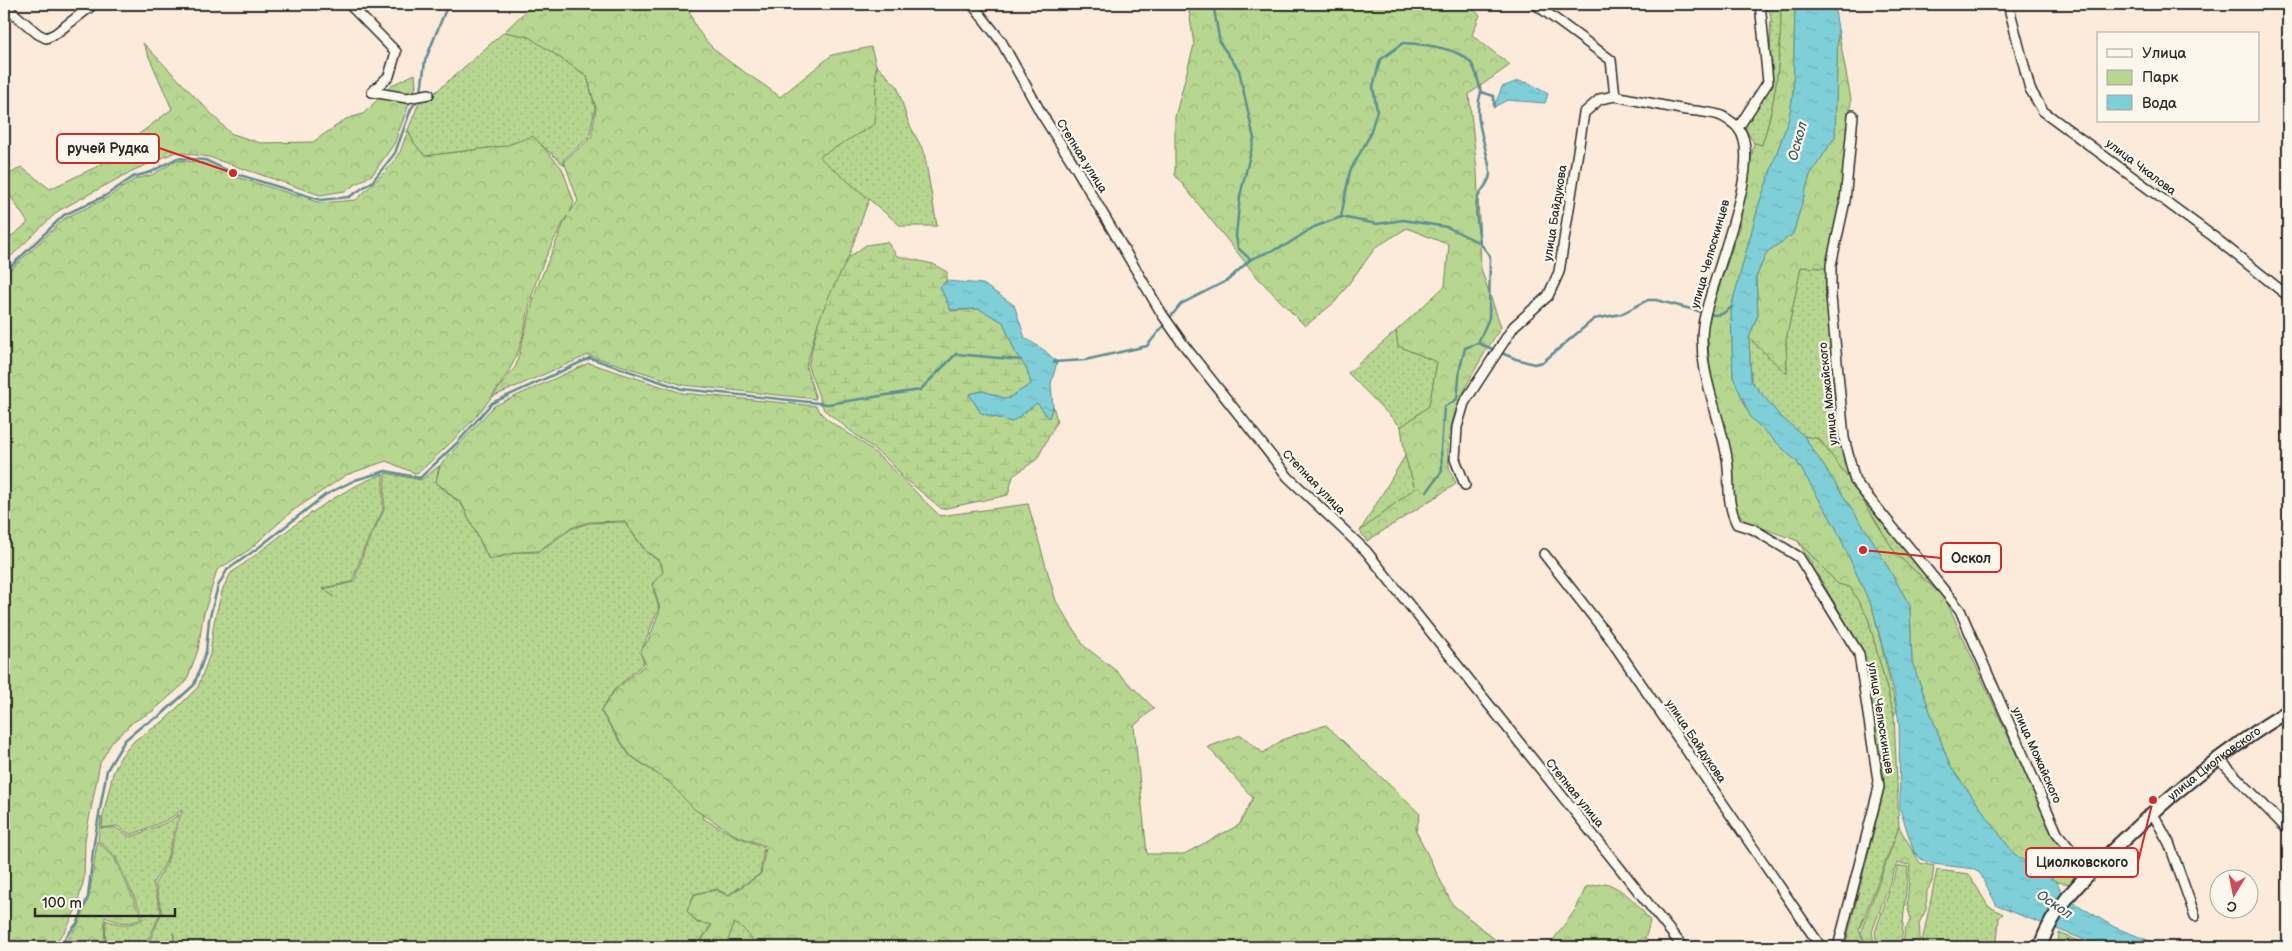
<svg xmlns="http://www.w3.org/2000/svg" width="2292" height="951" viewBox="0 0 2292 951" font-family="'Balsamiq Sans',sans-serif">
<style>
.green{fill:url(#green-dots);stroke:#71815e}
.forest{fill:url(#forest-crowns);stroke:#71815e}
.wetland{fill:url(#wetland-marsh);stroke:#71815e}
.water{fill:url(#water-ripples);stroke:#5d8d93}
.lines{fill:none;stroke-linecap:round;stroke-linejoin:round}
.stream{stroke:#5d8d93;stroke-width:2.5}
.street-casing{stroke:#2b2b2b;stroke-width:12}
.secondary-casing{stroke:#2b2b2b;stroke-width:16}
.street{stroke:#fbf7ec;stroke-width:9}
.secondary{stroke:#fbf7ec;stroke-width:12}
.labels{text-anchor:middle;stroke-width:4.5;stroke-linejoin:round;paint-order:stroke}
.street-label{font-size:12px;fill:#2b2b2b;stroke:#fbf7ec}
.water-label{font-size:14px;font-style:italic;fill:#445c5f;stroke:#fbf7ec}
.leader{fill:none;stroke:#d62828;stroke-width:2}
.callout-dot{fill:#d62828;stroke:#fbf7ec;stroke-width:2}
.callout{fill:#fbf7ec;stroke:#d62828;stroke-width:2}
.callout-label{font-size:14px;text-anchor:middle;font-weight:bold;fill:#2b2b2b}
</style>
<defs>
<pattern id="green-dots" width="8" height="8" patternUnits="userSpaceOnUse" patternTransform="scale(1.25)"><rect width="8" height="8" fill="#b7d790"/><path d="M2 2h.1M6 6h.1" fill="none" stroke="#9eb97c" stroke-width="1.8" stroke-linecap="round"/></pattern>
<pattern id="forest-crowns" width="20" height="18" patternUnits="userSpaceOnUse" patternTransform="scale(1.25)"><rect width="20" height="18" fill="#b7d790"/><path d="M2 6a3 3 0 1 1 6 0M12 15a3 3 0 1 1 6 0" fill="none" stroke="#9eb97c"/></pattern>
<pattern id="wetland-marsh" width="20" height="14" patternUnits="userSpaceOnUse" patternTransform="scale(1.25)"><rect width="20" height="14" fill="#b7d790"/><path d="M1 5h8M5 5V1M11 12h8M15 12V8" fill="none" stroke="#9eb97c"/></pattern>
<pattern id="water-ripples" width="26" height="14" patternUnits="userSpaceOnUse" patternTransform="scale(1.25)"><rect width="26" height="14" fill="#7fcfd9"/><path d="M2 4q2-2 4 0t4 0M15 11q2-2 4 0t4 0" fill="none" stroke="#6eb2ba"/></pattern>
</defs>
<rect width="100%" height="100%" fill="#fceada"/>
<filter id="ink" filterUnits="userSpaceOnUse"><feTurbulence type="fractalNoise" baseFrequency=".02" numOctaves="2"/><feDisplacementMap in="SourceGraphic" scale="10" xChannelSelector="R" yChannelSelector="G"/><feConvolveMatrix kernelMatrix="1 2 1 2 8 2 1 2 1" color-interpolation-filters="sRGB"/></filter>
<g filter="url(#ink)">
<path class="green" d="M 1768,4 L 1781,4 C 1781,52 1777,99 1762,145 L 1754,143 L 1743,125 L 1769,84 L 1771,18 Z
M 504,32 L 529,37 L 587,76 L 595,108 L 589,137 L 563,160 L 565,166 L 533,137 L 505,146 L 425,156 L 414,143 L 408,130 L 420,100 L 429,98 Z
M 876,65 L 897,86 L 908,122 L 924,152 L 937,226 L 901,226 L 818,157 L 875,124 Z
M 1801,267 L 1826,268 L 1836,417 L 1839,438 L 1852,483 L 1945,598 L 1896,554 L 1852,483 L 1819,439 L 1804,436 L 1780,416 L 1751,381 L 1749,338 L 1787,373 L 1786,340 Z
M 1396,331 L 1398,346 L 1437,362 L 1429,406 L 1401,427 L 1348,373 Z
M 1405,456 L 1415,488 L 1360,531 Z
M 439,466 L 436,483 L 462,505 L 489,560 L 519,552 L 538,552 L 571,529 L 589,523 L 624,522 L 646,552 L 660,562 L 663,572 L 652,584 L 659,609 C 651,623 649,638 640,652 L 644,663 L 615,689 L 600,711 L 629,755 L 669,782 L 703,816 L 702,818 L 735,836 L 764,847 L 760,874 L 728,895 L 717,889 L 694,894 L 687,911 L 697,923 L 712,924 L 696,947 L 174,947 L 174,933 L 173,947 L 147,947 L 162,912 L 155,884 L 167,863 L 182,810 L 169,819 L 131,835 L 117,826 L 102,828 L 103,815 L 113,773 L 121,756 L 135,740 L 164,721 L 198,687 L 210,654 L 214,622 L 223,588 L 231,573 C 282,537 324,496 383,474 L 383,510 L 364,548 L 352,582 L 322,588 L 334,597 L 324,589 L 354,582 L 365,549 L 384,510 L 385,473 L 421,480 Z
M 1798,541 L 1838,584 L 1850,586 L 1868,618 L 1894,715 L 1899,827 L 1859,930 L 1865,947 L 1845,947 L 1883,793 L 1884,777 L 1858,643 Z
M 179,814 L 166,862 L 153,883 L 161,912 L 145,947 L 105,947 L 106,920 C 119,925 133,927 144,918 L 115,856 L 98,840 L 101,817 L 101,828 L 116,828 L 131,837 L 170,821 Z
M 1898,866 L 1908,867 L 1901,947 L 1877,947 L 1875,932 Z
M 1937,870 L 1969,874 L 1988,906 L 2003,914 L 1999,918 L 1997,941 L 2011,947 L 1921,947 Z
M 734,923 L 743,927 L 759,947 L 725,947 Z"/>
<path class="forest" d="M 533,4 L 688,4 C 696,51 747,70 780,97 L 832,55 L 871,47 L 876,65 L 875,124 L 819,157 L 869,199 L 848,258 L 818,323 L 806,367 L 816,399 L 683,385 L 588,355 L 492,397 L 516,366 L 536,290 L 567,216 C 554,240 540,265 533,292 C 526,316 524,343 512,365 C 487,411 454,440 417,474 L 386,461 L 346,475 L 291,512 L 249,550 L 217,570 L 203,617 L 198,650 L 186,682 L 153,711 L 133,722 L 112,742 L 100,763 L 85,840 L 84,879 L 76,909 L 66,930 L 51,947 L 4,947 L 4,276 L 65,218 L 107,198 L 135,179 L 152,175 L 177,160 L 204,163 L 233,176 L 321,203 L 356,200 L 387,170 L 400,152 L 408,130 L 414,143 L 425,156 L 505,146 L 533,136 L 562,168 L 574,202 L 570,212 L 578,201 L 564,161 L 591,138 L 596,109 L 587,76 L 529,37 L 504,32 Z
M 1188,4 L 1467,4 L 1480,15 L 1472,35 L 1510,65 L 1469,94 L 1477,171 L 1481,269 L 1501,327 C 1477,365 1441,419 1449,466 C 1450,472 1454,478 1456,484 L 1367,541 L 1360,531 L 1415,488 L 1405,456 L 1401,427 L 1429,406 L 1437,362 L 1398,346 L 1396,331 L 1445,286 L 1449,245 L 1407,228 L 1376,247 L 1335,302 L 1305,326 L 1257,277 L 1175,175 L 1175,117 L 1194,45 Z
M 1781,4 L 1795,4 L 1793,95 L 1789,118 L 1759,204 L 1731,308 L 1733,377 L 1751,418 L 1797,462 L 1835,526 L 1873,610 L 1897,711 L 1894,715 L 1868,618 L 1850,587 L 1838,584 L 1798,541 L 1746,522 L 1734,508 L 1732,457 L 1715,400 L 1709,359 L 1707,323 L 1739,228 L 1754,143 L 1762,145 C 1777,99 1781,52 1781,4 Z
M 1838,29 L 1851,100 L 1842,197 L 1826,268 L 1801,267 L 1786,340 L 1787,374 L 1749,338 L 1758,314 L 1756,277 L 1767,252 L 1793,234 L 1810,175 L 1835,137 Z
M 143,43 L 230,133 L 260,143 L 313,142 L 346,119 L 363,114 L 392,85 L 415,74 L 416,86 L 394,144 L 373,174 L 345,191 L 320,195 L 209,157 L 176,152 L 134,170 L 58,211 L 4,263 L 4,242 L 28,223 L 4,186 L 4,178 L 21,167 L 50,189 L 96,167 L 172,109 Z
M 589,363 L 682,393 L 816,406 C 823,419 836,425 848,433 C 884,455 910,488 940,516 L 1028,504 L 1056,601 L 1084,646 L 1115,670 L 1154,708 L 1134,726 L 1147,854 L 1184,854 L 1239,825 L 1253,798 L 1208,747 L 1241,735 L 1263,753 L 1284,739 L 1326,725 L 1420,814 L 1416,831 L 1452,904 L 1504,947 L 762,947 C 750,943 748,928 734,923 L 726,946 L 697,947 L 712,925 L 697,922 L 687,911 L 695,894 L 717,890 L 728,896 L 761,874 L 766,846 L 735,835 L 694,809 L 669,782 L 630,755 L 601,711 L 615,690 L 646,664 L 640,652 L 649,639 L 660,609 L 653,584 L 663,572 L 661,562 L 646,551 L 624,521 L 589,522 L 570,528 L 538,551 L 519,552 L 489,559 L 462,504 L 436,482 L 440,465 L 494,406 Z
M 1804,436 L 1819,439 L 1852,483 L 1896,554 L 1945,598 L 2054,837 L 2078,865 L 2071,884 L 2057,882 L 2014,854 L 1950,766 L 1912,662 L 1910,606 L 1873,541 Z
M 1899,827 L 1920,863 L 1934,866 L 1932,882 L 1927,891 L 1926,910 L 1919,923 L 1920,936 L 1918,947 L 1903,947 L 1905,929 L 1911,920 L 1907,905 L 1910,865 L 1897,863 L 1872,932 L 1875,947 L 1866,947 L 1861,931 Z
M 97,841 L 114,857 L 142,918 C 130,926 117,922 105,917 L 104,947 L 61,947 C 90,918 92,880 97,841 Z
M 1606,883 C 1626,891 1638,904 1650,921 L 1643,947 L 1623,947 L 1610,942 L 1594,947 L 1548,947 L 1576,909 L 1586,887 Z
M 2059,933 L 2094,947 L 2058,947 Z"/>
<path class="wetland" d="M 887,242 L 897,256 L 933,264 L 947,272 L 947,280 L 940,287 L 951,311 L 979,309 L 1003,322 L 1016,354 L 1027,369 L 1031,384 L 1007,399 L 983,391 L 969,394 L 981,413 L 1012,422 L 1037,403 L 1049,418 L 1053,406 L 1057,421 L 1054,427 L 1037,459 L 1013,476 L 1008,495 L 942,509 L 903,477 L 889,461 L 824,410 L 808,367 L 818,323 L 829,296 L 848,258 L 866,245 Z"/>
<path class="water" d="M 1795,4 L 1834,4 L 1838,29 L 1835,137 L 1810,175 L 1793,234 L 1767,252 L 1756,277 L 1758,314 L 1749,338 L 1751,381 L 1780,416 L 1804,436 L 1873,541 L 1910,606 L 1912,662 L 1950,766 L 2014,854 L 2057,882 L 2063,896 L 2114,927 L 2165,947 L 2103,947 L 1997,906 L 1981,875 L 1975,869 L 1933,864 L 1921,859 L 1914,852 L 1900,809 L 1899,724 L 1895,695 L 1873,610 L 1835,526 L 1797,462 L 1751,418 L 1733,377 L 1731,308 L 1759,204 L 1789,118 L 1793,95 Z
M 1518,81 L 1529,83 L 1548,94 L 1545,103 L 1507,100 L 1494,107 L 1502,87 Z
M 947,281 L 983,284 L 1014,305 L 1025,338 L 1044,350 L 1057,362 L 1051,384 L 1053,406 L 1049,418 L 1037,403 L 1012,422 L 981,413 L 969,394 L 983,391 L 1007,399 L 1031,384 L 1027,369 L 1016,354 L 1003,322 L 979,309 L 951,310 L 940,287 Z"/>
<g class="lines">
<path class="stream" d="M 1213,4 L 1220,43 L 1239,70 L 1254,139 L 1240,196 L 1236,236 L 1238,248 L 1250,259
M 421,92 L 425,61 L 448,4
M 1341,217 L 1350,171 L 1369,137 L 1377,111 L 1373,87 L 1380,60 L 1403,43 C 1421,44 1452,47 1467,59 C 1476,66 1478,81 1481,92
M 1480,243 C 1479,230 1474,212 1477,200 C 1480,190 1491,182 1490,172 C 1487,144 1472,119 1481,92 L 1494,96 L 1494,107
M 4,273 L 64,215 L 105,196 L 133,177 L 151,172 L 177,158 L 205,160 L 233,173 L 321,200 L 349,197 L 372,182 L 395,153 L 411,109 L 418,99
M 1054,362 L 1085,360 L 1147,346 L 1181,304 L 1228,280 L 1251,259 L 1286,245 L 1314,227 L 1341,217 L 1377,224 L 1403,220 L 1447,227 L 1480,243 L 1490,256 L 1489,318 L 1478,343
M 1427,492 L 1442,471 L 1441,449 L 1444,407 L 1457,399 L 1460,368 L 1465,348 L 1478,343 L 1516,359 L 1534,364 L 1543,362 L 1594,319 L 1621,314 L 1648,300 L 1656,300 L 1714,315 L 1722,314 L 1732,307
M 58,947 L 78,922 L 88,897 L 94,843 L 107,770 L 125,740 L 143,725 L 160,716 L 194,685 L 206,652 L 209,620 L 218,586 L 227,570 L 258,548 L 325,495 L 355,480 L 386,471 L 420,478 L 457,443 L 492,403 L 590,358 L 682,389 L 828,404 L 920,390 L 956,354 L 1021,360"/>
<g class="street-casing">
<path id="street" d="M 349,4 L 396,52 L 389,76 L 372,92
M 972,4 L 1001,41 L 1041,113 L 1076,168 L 1162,314 L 1183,344 L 1288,477 L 1366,551 L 1683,947
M 1535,4 L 1611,60 L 1615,96
M 2008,4 L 2030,89 L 2043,111 L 2214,237 L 2288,296
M 4,8 L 6,7 L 38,34 L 46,38 L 55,34 L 94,4
M 372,92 L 407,98 L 429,94
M 1853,115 L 1845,201 L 1831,265 L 1831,297 L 1844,438 L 1855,481 L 1960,610 L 2057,833 L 2090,873
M 1738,128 L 1768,82 L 1760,4
M 1465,485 L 1455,459 L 1457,427 L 1464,403 L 1514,326 L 1548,296 L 1559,272 L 1584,113 L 1600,99 L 1615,96 C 1639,101 1662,106 1686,110 C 1697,111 1709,112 1719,115 C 1725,117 1735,124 1738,128 C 1766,161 1709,283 1703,325 C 1697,371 1720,414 1727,458 C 1731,483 1725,500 1737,524 L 1753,529 L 1799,557 L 1859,654 L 1879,787 L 1838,947
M 1544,554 L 1609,637 L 1821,947
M 2218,758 L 2288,830
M 2152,812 L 2169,843 L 2195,916"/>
</g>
<g class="secondary-casing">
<g id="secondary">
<path id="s1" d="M 2040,947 C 2054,905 2084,878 2115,848 C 2168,796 2225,750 2288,711"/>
</g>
</g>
<use href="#street" class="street"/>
<use href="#secondary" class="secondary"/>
</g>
</g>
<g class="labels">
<g class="street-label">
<text transform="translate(1082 156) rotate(58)" y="4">Степная улица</text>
<text transform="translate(2141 167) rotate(37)" y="4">улица Чкалова</text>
<text transform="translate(1555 213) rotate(-81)" y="4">улица Байдукова</text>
<text transform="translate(1710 254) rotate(-74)" y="4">улица Челюскинцев</text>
<text transform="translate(1828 394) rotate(-96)" y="4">улица Можайского</text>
<text transform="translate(1314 482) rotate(46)" y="4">Степная улица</text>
<text transform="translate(1881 718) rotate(81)" y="4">улица Челюскинцев</text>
<text transform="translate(1696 741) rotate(56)" y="4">улица Байдукова</text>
<text transform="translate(2037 755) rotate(66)" y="4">улица Можайского</text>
<text dy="4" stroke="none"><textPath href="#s1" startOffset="256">улица Циолковского</textPath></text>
<text transform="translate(1575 793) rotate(51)" y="4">Степная улица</text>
</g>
<g class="water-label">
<text transform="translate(1797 141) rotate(-75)" y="5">Оскол</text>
<text transform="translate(2055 904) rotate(34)" y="5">Оскол</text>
</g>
</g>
<path class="leader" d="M233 173L159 148M1863 550L1941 558M2153 800L2138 862"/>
<g class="callout-dot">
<circle cx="233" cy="173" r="5"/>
<circle cx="1863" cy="550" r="5"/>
<circle cx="2153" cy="800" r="5"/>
</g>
<g class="callout">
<rect x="57" y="134" width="102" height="29" rx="5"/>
<rect x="1941" y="543" width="60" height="29" rx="5"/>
<rect x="2026" y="848" width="112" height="29" rx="5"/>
</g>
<g class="callout-label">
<text x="108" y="153">ручей Рудка</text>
<text x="1971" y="563">Оскол</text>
<text x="2082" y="867">Циолковского</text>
</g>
<rect width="2292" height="951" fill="none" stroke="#fbf7ec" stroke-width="20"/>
<rect x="10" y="10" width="2272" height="931" fill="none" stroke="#2b2b2b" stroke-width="2" filter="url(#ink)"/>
<rect x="2097" y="32" width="162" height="90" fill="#fbf7ec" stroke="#a8a59f"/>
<rect x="2107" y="49" width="25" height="8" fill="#fbf7ec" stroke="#a8a59f"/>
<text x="2142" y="58" font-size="15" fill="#2b2b2b">Улица</text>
<rect x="2107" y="70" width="25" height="15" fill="#b7d790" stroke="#a8a59f"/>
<text x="2142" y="82" font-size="15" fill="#2b2b2b">Парк</text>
<rect x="2107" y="95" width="25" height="15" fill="url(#water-ripples)" stroke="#a8a59f"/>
<text x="2142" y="108" font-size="15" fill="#2b2b2b">Вода</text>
<g transform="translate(2234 894) rotate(190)"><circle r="24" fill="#fbf7ec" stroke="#a8a59f"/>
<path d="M0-4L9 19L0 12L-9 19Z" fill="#d1495b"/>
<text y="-8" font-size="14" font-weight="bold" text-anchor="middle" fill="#2b2b2b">С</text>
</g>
<path d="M35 908v8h140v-8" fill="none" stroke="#2b2b2b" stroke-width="2.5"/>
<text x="42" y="908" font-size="15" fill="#2b2b2b" stroke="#fbf7ec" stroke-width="4" paint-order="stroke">100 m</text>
</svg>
